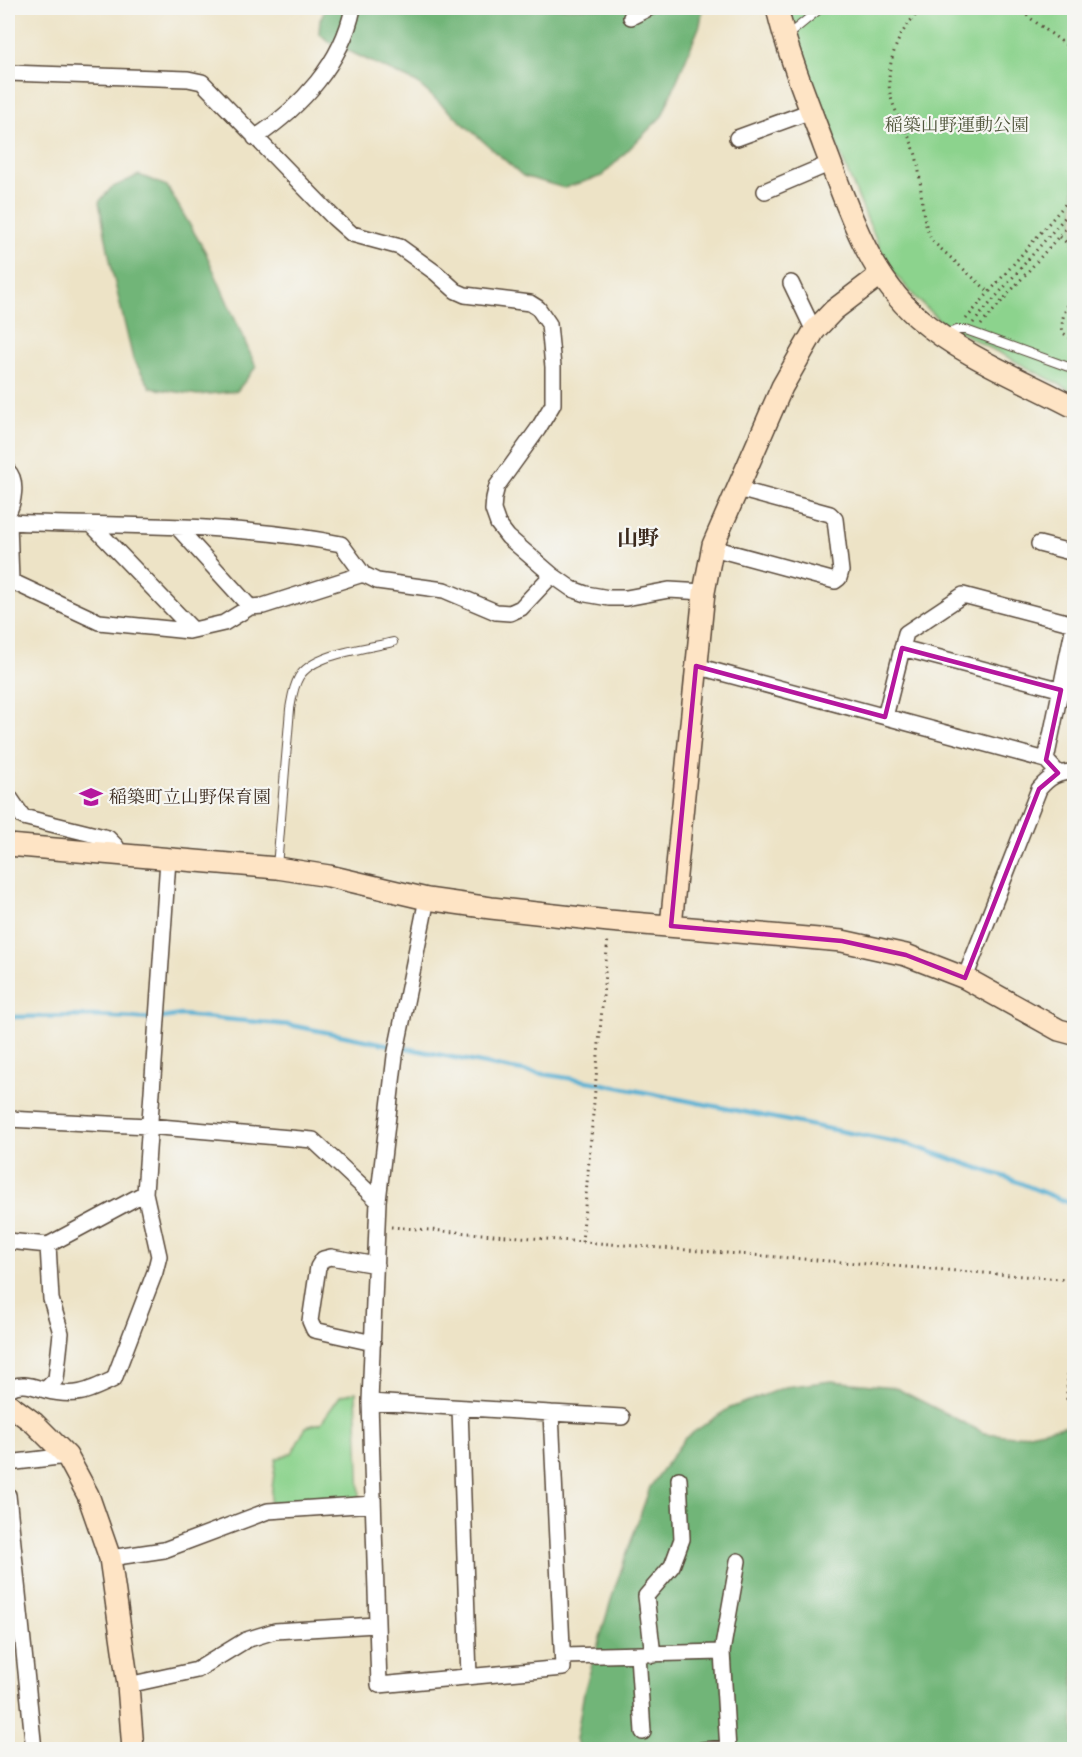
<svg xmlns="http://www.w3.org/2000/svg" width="1082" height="1757" viewBox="0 0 1082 1757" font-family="Cardo,'Noto Serif JP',serif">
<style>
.green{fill:#8cd38d;stroke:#647e56;stroke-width:1.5}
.forest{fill:#71b578;stroke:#56704b;stroke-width:1.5}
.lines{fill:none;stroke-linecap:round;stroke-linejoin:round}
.stream{stroke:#55afd2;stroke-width:4.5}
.lane-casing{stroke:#564637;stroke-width:10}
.street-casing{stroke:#564637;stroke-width:18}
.secondary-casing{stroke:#564637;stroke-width:24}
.path{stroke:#564637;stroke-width:3;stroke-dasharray:1.5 4.5;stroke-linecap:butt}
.lane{stroke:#fff;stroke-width:8}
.street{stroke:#fff;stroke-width:15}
.secondary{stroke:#fee4c5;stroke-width:21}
.marked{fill:none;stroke:#b5179e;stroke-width:4.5;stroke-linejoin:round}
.labels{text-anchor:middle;stroke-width:4.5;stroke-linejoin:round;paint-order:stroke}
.park-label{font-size:18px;fill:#4f543a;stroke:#f6f6f2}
.poi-label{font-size:18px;fill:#3b2a1e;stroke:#f6f6f2;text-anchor:start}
.quarter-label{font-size:21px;font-weight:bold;fill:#3b2a1e;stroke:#f6f6f2}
</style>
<rect width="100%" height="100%" fill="#f6f6f2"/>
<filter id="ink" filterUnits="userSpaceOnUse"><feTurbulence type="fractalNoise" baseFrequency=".0167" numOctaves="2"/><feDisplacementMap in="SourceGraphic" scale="12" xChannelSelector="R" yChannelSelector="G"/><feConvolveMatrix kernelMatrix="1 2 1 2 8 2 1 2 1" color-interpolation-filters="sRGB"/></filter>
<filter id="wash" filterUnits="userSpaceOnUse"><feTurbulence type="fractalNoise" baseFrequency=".008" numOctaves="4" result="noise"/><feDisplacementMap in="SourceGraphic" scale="24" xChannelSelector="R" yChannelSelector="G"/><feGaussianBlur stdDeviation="1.35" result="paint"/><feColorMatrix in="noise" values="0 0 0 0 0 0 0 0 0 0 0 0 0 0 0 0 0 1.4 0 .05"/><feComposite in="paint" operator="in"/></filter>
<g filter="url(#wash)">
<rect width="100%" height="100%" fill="#ede3c6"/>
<path class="green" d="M 789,8 L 1068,8 L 1074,13 L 1074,392 L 942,323 L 916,298 L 888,266 L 865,214 L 830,129 L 803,57 Z
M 356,1392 L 360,1499 L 270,1503 L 276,1459 L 292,1453 L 306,1427 L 321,1423 L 340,1396 Z"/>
<path class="forest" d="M 326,8 L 703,8 L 700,25 L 662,116 L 602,176 L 564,188 L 523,176 L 417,83 L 329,42 L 319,33 L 320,20 Z
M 139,175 L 167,186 L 205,251 L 256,367 L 237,391 L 198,395 L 151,388 L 133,359 L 113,275 L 99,202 L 111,188 Z
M 831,1381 L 894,1387 L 984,1433 L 1014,1436 L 1074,1424 L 1074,1749 L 579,1750 L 576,1739 L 584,1692 L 614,1590 L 650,1487 L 685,1438 L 728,1409 L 785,1387 Z"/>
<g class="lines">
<path class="stream" d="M 8,1017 L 94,1016 L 156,1019 L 181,1015 L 290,1025 L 511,1069 L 593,1082 L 910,1145 L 1008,1178 L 1074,1205"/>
</g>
</g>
<g filter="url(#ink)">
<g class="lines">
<g class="lane-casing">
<path id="lane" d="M 788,35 L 821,8
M 944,334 L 957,330 L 966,330 L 1074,369
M 277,867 L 290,709 C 292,698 293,687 299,677 C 314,653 366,649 393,642"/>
</g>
<g class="street-casing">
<path id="street" d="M 631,17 L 649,8
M 8,73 L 188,79 L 202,82 L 334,218 L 352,234 L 400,247 L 436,273 L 456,291 L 465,295 L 530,303 L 538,308 L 549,324 L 553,367 L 553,404 L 538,429 L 497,486 L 494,498 L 493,510 L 498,524 L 508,537 L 552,575 L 572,589 L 586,594 L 609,598 L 626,598 L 669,590 L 704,592
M 255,138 C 301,107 342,63 353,8
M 737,138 L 811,111
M 765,191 L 831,163
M 791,283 L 814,331
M 8,471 C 18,481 13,503 8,514
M 8,522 C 118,527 232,522 341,544 L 363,574 L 377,581 L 444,590 L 496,612 L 510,613 L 521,608 L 552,575
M 9,522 L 11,581 L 99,622 L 189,631 L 224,623 L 250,607 L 263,606 L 363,574
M 92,525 L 193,630
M 178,528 L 250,607
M 1039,544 L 1074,553
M 713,548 L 835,581 L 839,578 L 841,571 L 835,519 L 830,514 L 738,489
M 902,648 L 1074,693
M 696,666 L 1046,760 L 1058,773
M 885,717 L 906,633 L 963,595 L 1074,624
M 1046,760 L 1074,625
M 8,795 L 23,817 L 108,838 L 116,846 L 120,856
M 965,978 L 1039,789 C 1049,777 1058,772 1074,772
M 8,1119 L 148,1126 L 313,1140 L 378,1201 L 370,1402 L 379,1685 L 563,1668 L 551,1413 L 370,1402
M 378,1201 L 395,1056 L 427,899
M 8,1241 L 48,1245 L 51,1299 L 61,1333 L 56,1379 L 45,1390 C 32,1386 19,1381 8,1390
M 48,1245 L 145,1193
M 373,1343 L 314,1330 L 310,1321 L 318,1267 L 323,1259 L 331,1257 L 376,1265
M 45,1390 C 75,1398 87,1392 114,1379 L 155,1272 L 159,1256 L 145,1193 L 168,860
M 460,1408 L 469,1677
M 551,1413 L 622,1417
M 8,1463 L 67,1456
M 8,1495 L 34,1750
M 110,1558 L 164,1550 L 268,1511 L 373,1504
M 722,1652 L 738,1561
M 638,1655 L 643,1732
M 653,1655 L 646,1596 L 672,1566 L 682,1539 L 679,1479
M 563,1656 L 722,1652 L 728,1750
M 128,1685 L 197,1670 L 246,1640 L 275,1631 L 376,1625
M 702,1750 L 728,1748"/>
</g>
<g class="secondary-casing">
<path id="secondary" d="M 777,8 C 788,55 807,100 824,146 C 847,205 867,273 917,317 C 962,356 1021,379 1074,407
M 8,845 L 277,868 L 329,876 L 427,899 L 491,908 L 609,921 L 842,941 L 906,955 L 965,978 L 1059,1030 L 1074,1034
M 671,926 L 704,592 L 713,545 L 782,387 L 803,350 L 814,331 L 834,310 L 880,275
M 8,1404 L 34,1423 L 67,1456 L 88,1495 L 110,1558 L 128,1685 L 133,1750"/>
</g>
<path class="path" d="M 925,8 C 898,25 882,71 892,101 C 899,122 913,139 917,160 C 923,187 919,215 932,241 L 989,292
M 1017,8 L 1074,51
M 1060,237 L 1074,249
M 1074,295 C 1066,307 1060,318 1063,333 L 1074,340
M 966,319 L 1074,194
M 973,323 L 1074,207
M 981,325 L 1074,219
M 391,1227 L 1074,1280
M 582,1242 L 608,938
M 1074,1272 L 1067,1389 L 1067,1399 L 1074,1400"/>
<use href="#lane" class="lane"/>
<use href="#street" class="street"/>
<use href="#secondary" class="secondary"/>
</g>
</g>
<path class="marked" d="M 902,648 L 1061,690 L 1046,760 L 1058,773 L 1039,789 L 965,978 L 906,955 L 842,941 L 671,926 L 696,666 L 885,717 Z"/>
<defs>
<g id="school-bare" transform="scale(1.8)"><path d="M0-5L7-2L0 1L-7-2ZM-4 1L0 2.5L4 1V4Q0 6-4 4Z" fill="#b5179e" stroke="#f6f6f2" stroke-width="2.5" paint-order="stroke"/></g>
</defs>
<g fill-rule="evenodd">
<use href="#school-bare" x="91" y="797"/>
</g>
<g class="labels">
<g class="park-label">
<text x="957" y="131">稲築山野運動公園</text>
</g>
<g class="poi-label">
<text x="109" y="803">稲築町立山野保育園</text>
</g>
<g class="quarter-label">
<text x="638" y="545">山野</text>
</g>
</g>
<rect width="1082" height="1757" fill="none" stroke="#f6f6f2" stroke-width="30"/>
</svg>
